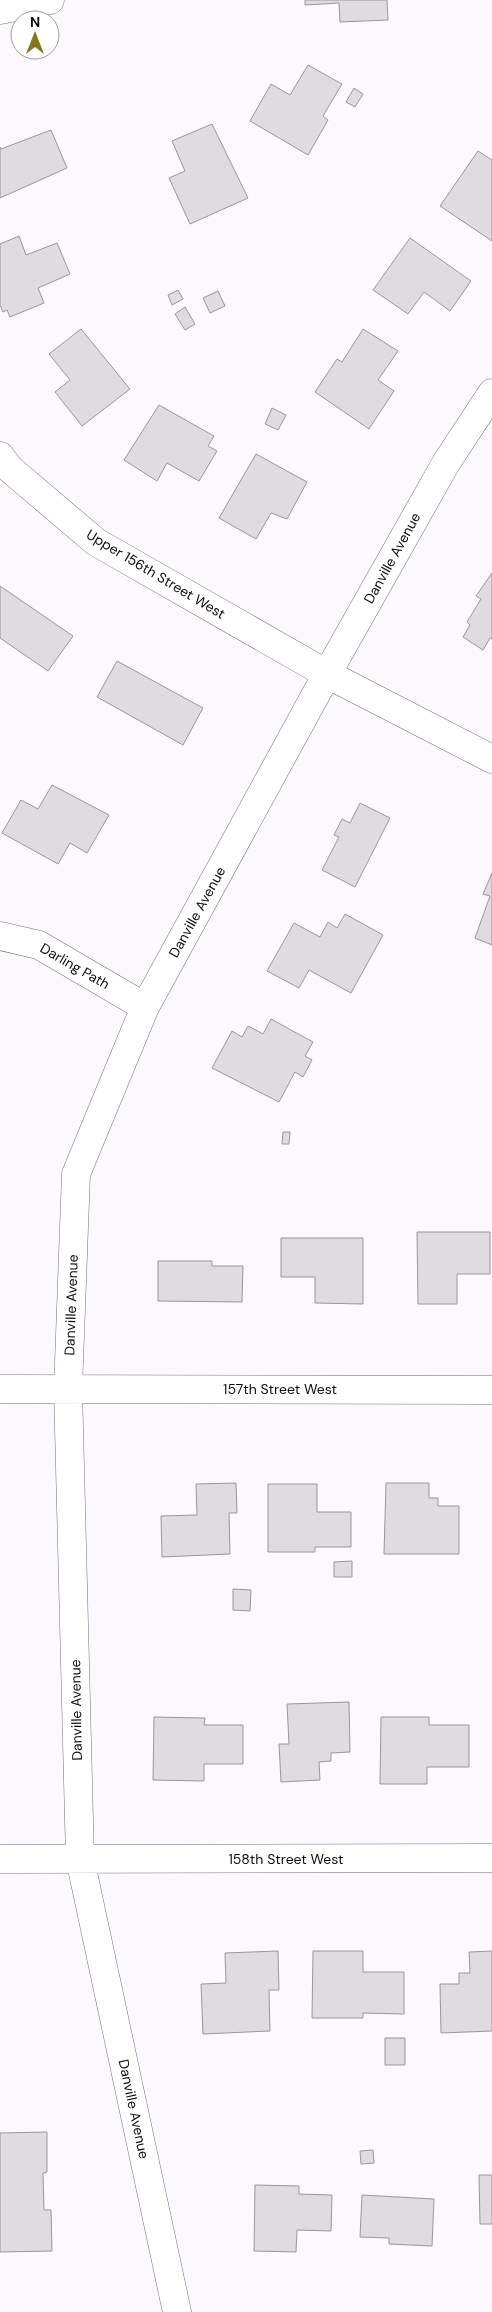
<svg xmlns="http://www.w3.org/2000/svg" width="492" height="2312" viewBox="0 0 492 2312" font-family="'DM Sans',sans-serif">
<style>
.building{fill:#dfdbe0;stroke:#9a969b}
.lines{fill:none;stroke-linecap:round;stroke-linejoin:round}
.street-casing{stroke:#747075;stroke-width:29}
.street{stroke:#fff;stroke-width:28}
.labels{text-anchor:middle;stroke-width:4;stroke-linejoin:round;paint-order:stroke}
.street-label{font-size:14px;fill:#0e0c0e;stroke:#fff}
</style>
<rect width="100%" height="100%" fill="#fcf9fe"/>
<path class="building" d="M 305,0 L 387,0 L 388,20 L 340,22 L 339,3 L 305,5 Z
M 308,65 L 342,84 L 323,116 L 328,120 L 308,155 L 250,121 L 271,84 L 290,95 Z
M 354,88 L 363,94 L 355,107 L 346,102 Z
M 212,124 L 248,198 L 190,224 L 169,178 L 185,171 L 172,141 Z
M 51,130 L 67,168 L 0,198 L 0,147 L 1,149 Z
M 478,151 L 492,160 L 492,241 L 440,206 Z
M 19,236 L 26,255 L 57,243 L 70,274 L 38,288 L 44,303 L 10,317 L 7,310 L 3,312 L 0,305 L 0,244 Z
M 410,238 L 471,281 L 450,311 L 424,292 L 408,314 L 373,290 Z
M 178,290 L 183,299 L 172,305 L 168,295 Z
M 218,291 L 225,306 L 210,313 L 203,298 Z
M 185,307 L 195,324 L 185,330 L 175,314 Z
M 81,329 L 130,389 L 82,426 L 55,392 L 70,380 L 49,354 Z
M 363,329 L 398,351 L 378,380 L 394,391 L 369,429 L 315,392 L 337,359 L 342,362 Z
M 159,405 L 214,436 L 208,446 L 217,451 L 199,481 L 167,463 L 157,481 L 124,460 Z
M 272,408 L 286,415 L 278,430 L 265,424 Z
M 256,454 L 307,482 L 287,519 L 271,513 L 256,539 L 219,518 Z
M 492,573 L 492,639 L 490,638 L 483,650 L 463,637 L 470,625 L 467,622 L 481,599 L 476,596 Z
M 0,586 L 73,636 L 48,671 L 0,638 Z
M 117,661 L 203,708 L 183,745 L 97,697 Z
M 52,785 L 109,815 L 87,853 L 70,843 L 58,864 L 2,833 L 21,800 L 38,809 Z
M 360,803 L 390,818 L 355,887 L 322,870 L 339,837 L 334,835 L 342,819 L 350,823 Z
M 492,873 L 492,945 L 475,938 L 490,896 L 483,894 Z
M 345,914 L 383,935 L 351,993 L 309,970 L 299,988 L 267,971 L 294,923 L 320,937 L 328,922 L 337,928 Z
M 271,1019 L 313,1042 L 305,1056 L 312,1060 L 303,1077 L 295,1072 L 279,1102 L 212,1068 L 232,1031 L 242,1037 L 248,1026 L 263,1034 Z
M 283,1132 L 290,1132 L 289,1144 L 282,1144 Z
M 417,1232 L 490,1232 L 490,1274 L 457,1274 L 457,1304 L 418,1304 Z
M 281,1238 L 363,1238 L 363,1304 L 315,1303 L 315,1277 L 281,1277 Z
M 158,1261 L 212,1261 L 212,1266 L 243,1266 L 242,1302 L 158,1301 Z
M 236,1483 L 237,1513 L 229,1513 L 230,1554 L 162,1557 L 161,1516 L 197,1515 L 196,1484 Z
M 386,1483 L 429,1483 L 429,1498 L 438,1498 L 438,1506 L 459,1506 L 459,1554 L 384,1554 Z
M 268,1484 L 317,1484 L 317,1512 L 351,1512 L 351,1547 L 315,1547 L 315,1552 L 268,1552 Z
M 352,1561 L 352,1577 L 334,1577 L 334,1562 Z
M 233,1589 L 251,1590 L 250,1611 L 233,1610 Z
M 349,1702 L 350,1752 L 331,1753 L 331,1761 L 319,1762 L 320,1780 L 281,1782 L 279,1744 L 289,1744 L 287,1704 Z
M 154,1717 L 205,1718 L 204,1725 L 243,1725 L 243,1764 L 204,1764 L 204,1781 L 153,1780 Z
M 381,1717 L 429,1717 L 429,1725 L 469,1725 L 469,1767 L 427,1767 L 427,1784 L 380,1784 Z
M 278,1951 L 279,1990 L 269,1990 L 270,2031 L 203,2034 L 201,1984 L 226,1983 L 225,1953 Z
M 313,1951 L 363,1951 L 363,1972 L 404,1972 L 404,2014 L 363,2013 L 363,2018 L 312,2018 Z
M 492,1951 L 492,2031 L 441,2033 L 440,1984 L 459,1984 L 459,1973 L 470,1973 L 469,1952 Z
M 385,2038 L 405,2038 L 405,2065 L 385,2065 Z
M 47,2132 L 47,2172 L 43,2173 L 44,2210 L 51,2210 L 52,2251 L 0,2252 L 0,2133 Z
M 373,2150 L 374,2163 L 361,2164 L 360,2151 Z
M 479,2175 L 492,2175 L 492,2224 L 480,2224 Z
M 255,2185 L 299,2186 L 299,2194 L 332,2195 L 331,2231 L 297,2230 L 296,2252 L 254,2251 Z
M 362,2195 L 434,2199 L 432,2246 L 389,2244 L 389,2238 L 360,2237 Z"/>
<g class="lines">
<g class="street-casing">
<path id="street" d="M 0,10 L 50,0
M 0,456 L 10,469 L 96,542 L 327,674 L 492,759
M 0,936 L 39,945 L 145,1007
M 0,1389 L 492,1390
M 0,1859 L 492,1858
M 177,2312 L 80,1859 L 68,1389 L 76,1174 L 145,1007 L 327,674 L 446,463 L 492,393"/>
</g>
<use href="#street" class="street"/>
</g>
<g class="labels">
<g class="street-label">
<text transform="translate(392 558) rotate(-61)" y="5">Danville Avenue</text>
<text transform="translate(156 574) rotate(31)" y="5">Upper 156th Street West</text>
<text transform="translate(197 912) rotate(-61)" y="5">Danville Avenue</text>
<text transform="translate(75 966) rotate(30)" y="5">Darling Path</text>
<text transform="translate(71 1305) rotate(-88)" y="5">Danville Avenue</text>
<text x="280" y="1394">157th Street West</text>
<text transform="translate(76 1710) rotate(-91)" y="5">Danville Avenue</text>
<text x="286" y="1864">158th Street West</text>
<text transform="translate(134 2109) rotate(78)" y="5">Danville Avenue</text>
</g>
</g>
<g transform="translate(35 35)"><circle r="24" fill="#ffffff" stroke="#9f9e9f"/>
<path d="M0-4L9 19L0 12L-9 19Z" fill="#87761a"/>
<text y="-8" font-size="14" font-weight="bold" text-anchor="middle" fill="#0e0c0e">N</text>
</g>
</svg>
